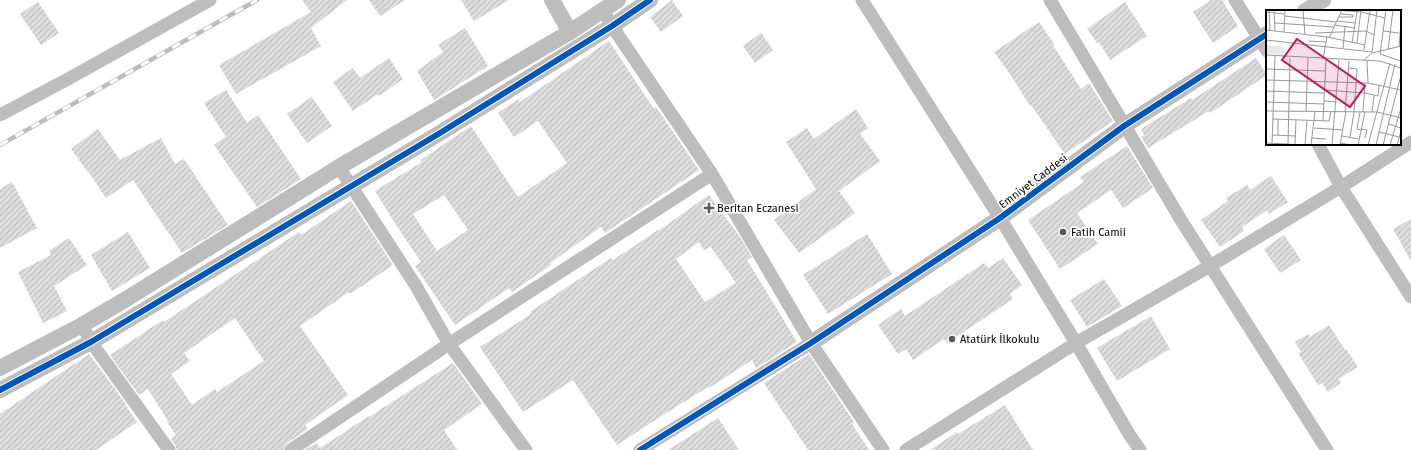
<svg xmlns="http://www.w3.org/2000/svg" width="1411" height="450" viewBox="0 0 1411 450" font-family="'Fira Sans',sans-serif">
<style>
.building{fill:url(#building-hatch);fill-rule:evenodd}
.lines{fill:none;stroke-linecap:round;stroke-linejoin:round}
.minor{stroke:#bdbdbd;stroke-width:13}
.tertiary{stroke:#bdbdbd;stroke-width:16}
.rail-casing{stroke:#bdbdbd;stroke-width:4.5}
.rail{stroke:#fff;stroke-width:3;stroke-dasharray:9;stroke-linecap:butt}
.cycleway-casing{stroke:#fff;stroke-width:8}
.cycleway{stroke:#0057b8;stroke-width:6}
.poi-dot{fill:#595959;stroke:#fff;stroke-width:1.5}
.labels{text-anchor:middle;stroke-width:3.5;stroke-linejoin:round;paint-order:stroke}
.street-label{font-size:11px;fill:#000;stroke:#fff}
.poi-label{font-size:11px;fill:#000;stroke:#fff;text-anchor:start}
.inset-road{fill:none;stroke:#999;stroke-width:1}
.view{fill:#c2185b;fill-opacity:0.15;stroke:#c2185b;stroke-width:2}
.inset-edge{fill:none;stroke:#000;stroke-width:2}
</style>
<defs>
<pattern id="building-hatch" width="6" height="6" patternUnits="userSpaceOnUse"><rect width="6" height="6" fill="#dbdbdb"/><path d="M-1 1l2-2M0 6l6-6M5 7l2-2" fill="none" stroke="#bababa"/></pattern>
</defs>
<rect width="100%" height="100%" fill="#fff"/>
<path class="building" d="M 302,0 L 347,0 L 311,28 L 321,46 L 236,94 L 219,65 L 311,12 Z
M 369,0 L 405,0 L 380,16 Z
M 461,0 L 509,0 L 474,21 Z
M 672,0 L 683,16 L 661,32 L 650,17 Z
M 1211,0 L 1222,0 L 1238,26 L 1213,43 L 1193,12 Z
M 38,2 L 59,33 L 41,45 L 20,14 Z
M 1125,2 L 1147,36 L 1110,60 L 1099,42 L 1097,43 L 1087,29 Z
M 1039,22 L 1054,44 L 1053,45 L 1081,89 L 1089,83 L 1113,121 L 1065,154 L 1031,105 L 1030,106 L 1010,74 L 994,52 Z
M 465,28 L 488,66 L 434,100 L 417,71 L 443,52 L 438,45 Z
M 761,33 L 773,50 L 755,63 L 743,46 Z
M 609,41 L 654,109 L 656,107 L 699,170 L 605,233 L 601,227 L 550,263 L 551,265 L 512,292 L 509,288 L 455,325 L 415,266 L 421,262 L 396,225 L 375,191 L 422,162 L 421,160 L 471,126 L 518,197 L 567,163 L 538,121 L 514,137 L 498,113 L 518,99 L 520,102 ZM 444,195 L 468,230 L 437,251 L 413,214 Z
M 389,58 L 403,79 L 379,96 L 378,94 L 353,111 L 333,82 L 353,68 L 360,78 Z
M 1256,58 L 1267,75 L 1210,113 L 1209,111 L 1148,148 L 1141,137 L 1144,135 L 1141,129 L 1191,98 L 1192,100 Z
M 226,90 L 247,123 L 258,115 L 301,179 L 257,207 L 214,145 L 226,137 L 204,103 Z
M 312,97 L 332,126 L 307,143 L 287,114 Z
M 856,109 L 868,128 L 860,134 L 880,161 L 839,191 L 855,213 L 799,253 L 774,220 L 816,189 L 786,142 L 807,128 L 814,139 Z
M 98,129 L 120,160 L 161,138 L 175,164 L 184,159 L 228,225 L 182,253 L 133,180 L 106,198 L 88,171 L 87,171 L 71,149 Z
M 1127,146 L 1153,188 L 1123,208 L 1111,190 L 1077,213 L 1098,244 L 1060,269 L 1028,220 L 1084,182 L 1080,177 Z
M 1271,176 L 1288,202 L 1269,214 L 1267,210 L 1242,227 L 1244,231 L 1220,247 L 1201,220 L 1228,201 L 1226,198 L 1247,185 L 1250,190 Z
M 12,182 L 37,228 L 0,248 L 0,189 Z
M 709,195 L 742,240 L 752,257 L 747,260 L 797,342 L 756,368 L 752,360 L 709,388 L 708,387 L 663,415 L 617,445 L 573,380 L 523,412 L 480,347 L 531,314 L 530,312 L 567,287 L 611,258 L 613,260 L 658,230 L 658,231 ZM 699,242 L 704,250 L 711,247 L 736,283 L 705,302 L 676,259 Z
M 351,201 L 393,265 L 350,294 L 349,292 L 300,326 L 348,395 L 305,425 L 308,429 L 287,443 L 283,450 L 177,450 L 175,445 L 171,439 L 176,435 L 167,422 L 168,421 L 148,389 L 139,395 L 110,355 L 163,320 L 164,322 L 299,232 L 301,235 ZM 235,318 L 264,361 L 217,392 L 215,389 L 192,405 L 171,374 L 190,361 L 184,353 Z
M 1411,219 L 1411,261 L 1393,229 Z
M 128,232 L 150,268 L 112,291 L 91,255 Z
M 867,234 L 892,274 L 828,314 L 803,275 Z
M 1284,235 L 1301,260 L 1280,273 L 1264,249 Z
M 69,238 L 87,265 L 54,286 L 67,311 L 43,323 L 18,272 L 51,255 L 49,251 Z
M 1003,258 L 1022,285 L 1010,294 L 1013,299 L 947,343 L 944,339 L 913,360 L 906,349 L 898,354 L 878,325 L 901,309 L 905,316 L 984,263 L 988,268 Z
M 1104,279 L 1122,306 L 1087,327 L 1070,300 Z
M 1151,316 L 1170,349 L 1117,381 L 1097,348 Z
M 1329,325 L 1345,350 L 1346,349 L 1358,367 L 1339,379 L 1341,383 L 1328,392 L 1322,383 L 1318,385 L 1298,353 L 1301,352 L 1295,342 L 1308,334 L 1310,337 Z
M 89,354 L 126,404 L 125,405 L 137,422 L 96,450 L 0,450 L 0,414 Z
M 809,354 L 854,422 L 852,424 L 869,450 L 808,450 L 764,383 Z
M 453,363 L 482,404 L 444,430 L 457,450 L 305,450 L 316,443 L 320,448 L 369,416 L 369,417 Z
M 1005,405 L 1033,450 L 930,450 L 957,432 L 958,434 Z
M 718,418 L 739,450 L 668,450 Z"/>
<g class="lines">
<path class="minor" d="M 862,0 L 1000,218 L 1076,343 L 1129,434 L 1140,450
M 1050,0 L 1181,220 L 1327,450
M 1235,0 L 1267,51
M 603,11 L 612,26 L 712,174 L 811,343 L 883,450
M 0,115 L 68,79 L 210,0
M 1318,144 L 1341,187 L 1411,297
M 339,167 L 416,286 L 449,344 L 526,450
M 82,325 L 91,342 L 169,450
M 291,450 L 449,344 L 712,174
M 640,450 L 811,343
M 906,450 L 1076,343 L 1210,266 L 1341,187 L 1411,142"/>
<path class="tertiary" d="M 552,0 L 570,32
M 1305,11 L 1323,0
M 811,343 L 1000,218 L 1124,126 L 1267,34
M 0,368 L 82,325 L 123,301 L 339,167 L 570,32 L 618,0
M 0,390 L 91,342 L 440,133 L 612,26 L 650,0"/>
<g class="rail-casing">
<path id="rail" d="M 0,145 L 257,0"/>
</g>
<use href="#rail" class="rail"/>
<g class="cycleway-casing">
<path id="cycleway" d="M 0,390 L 91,342 L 440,133 L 612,26 L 650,0
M 640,450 L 811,343 L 1000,218 L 1124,126 L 1267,34"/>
</g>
<use href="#cycleway" class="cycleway"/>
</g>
<g class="poi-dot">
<path d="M707 202h4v4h4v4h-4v4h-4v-4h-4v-4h4z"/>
<circle cx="1063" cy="232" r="4"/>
<circle cx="952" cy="339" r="4"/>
</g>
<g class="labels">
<g class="street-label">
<text transform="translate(1033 181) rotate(-37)" y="4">Emniyet Caddesi</text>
</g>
<g class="poi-label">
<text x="717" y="212">Beritan Eczanesi</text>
<text x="1071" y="236">Fatih Camii</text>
<text x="960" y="343">Atatürk İlkokulu</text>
</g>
</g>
<g transform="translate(1266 10)">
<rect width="135" height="135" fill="#fff"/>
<path d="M 0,35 L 19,37 L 18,45 L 0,43 Z" fill="#e8e8e8"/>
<path class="inset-road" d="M 3,0 L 4,21M 8,0 L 9,21M 37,0 L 39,25M 68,0 L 95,2 L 119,8M 120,0 L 114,44 L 135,51M 0,2 L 18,4M 19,6 L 70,12M 73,7 L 87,7 L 87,5 L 75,4M 71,11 L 89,13M 9,13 L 68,17M 69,15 L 89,18M 0,20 L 61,27 L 99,35M 117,21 L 133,23M 18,22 L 19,0M 49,23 L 100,21 L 108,25M 63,28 L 76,0M 0,30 L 106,42M 43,31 L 60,32M 86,33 L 91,2M 91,33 L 95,0M 133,37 L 135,11M 77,38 L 79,17M 98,40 L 104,0M 122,40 L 127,0M 106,42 L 111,0M 0,45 L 114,51 L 135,58M 57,49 L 61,27M 98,50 L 106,43 L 135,36M 101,51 L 102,73M 82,58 L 91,59 L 88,102M 0,59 L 59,61M 0,70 L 102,73 L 135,80M 58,80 L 99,83M 0,81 L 58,83M 99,83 L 112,86 L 113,75M 58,91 L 71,92M 0,92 L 58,94M 0,101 L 111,102 L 135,108M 40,101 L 42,48M 79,102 L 83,51M 94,102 L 91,119 L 95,120M 97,102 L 99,73M 106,102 L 108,86M 7,109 L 63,111 L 65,101M 57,111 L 60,50M 122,114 L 135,118M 48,118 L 77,120M 95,119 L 101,120 L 99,128M 113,122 L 133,127M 6,125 L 30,126M 12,125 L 12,109M 76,126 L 92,129M 84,127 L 88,102M 46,128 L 60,129M 0,133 L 40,135M 74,133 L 86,135M 22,134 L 24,48M 6,135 L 9,46M 29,135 L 30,110M 39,135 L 41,110M 45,135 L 49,101M 66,135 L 73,50M 74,135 L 80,101M 92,135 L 99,102M 102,135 L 124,53M 110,135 L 129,54M 117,135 L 135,65M 124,135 L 135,98M 131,135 L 135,121"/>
<path class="view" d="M 31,29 L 99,76 L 84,97 L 16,50 Z"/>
<rect width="135" height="135" class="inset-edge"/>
</g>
</svg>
